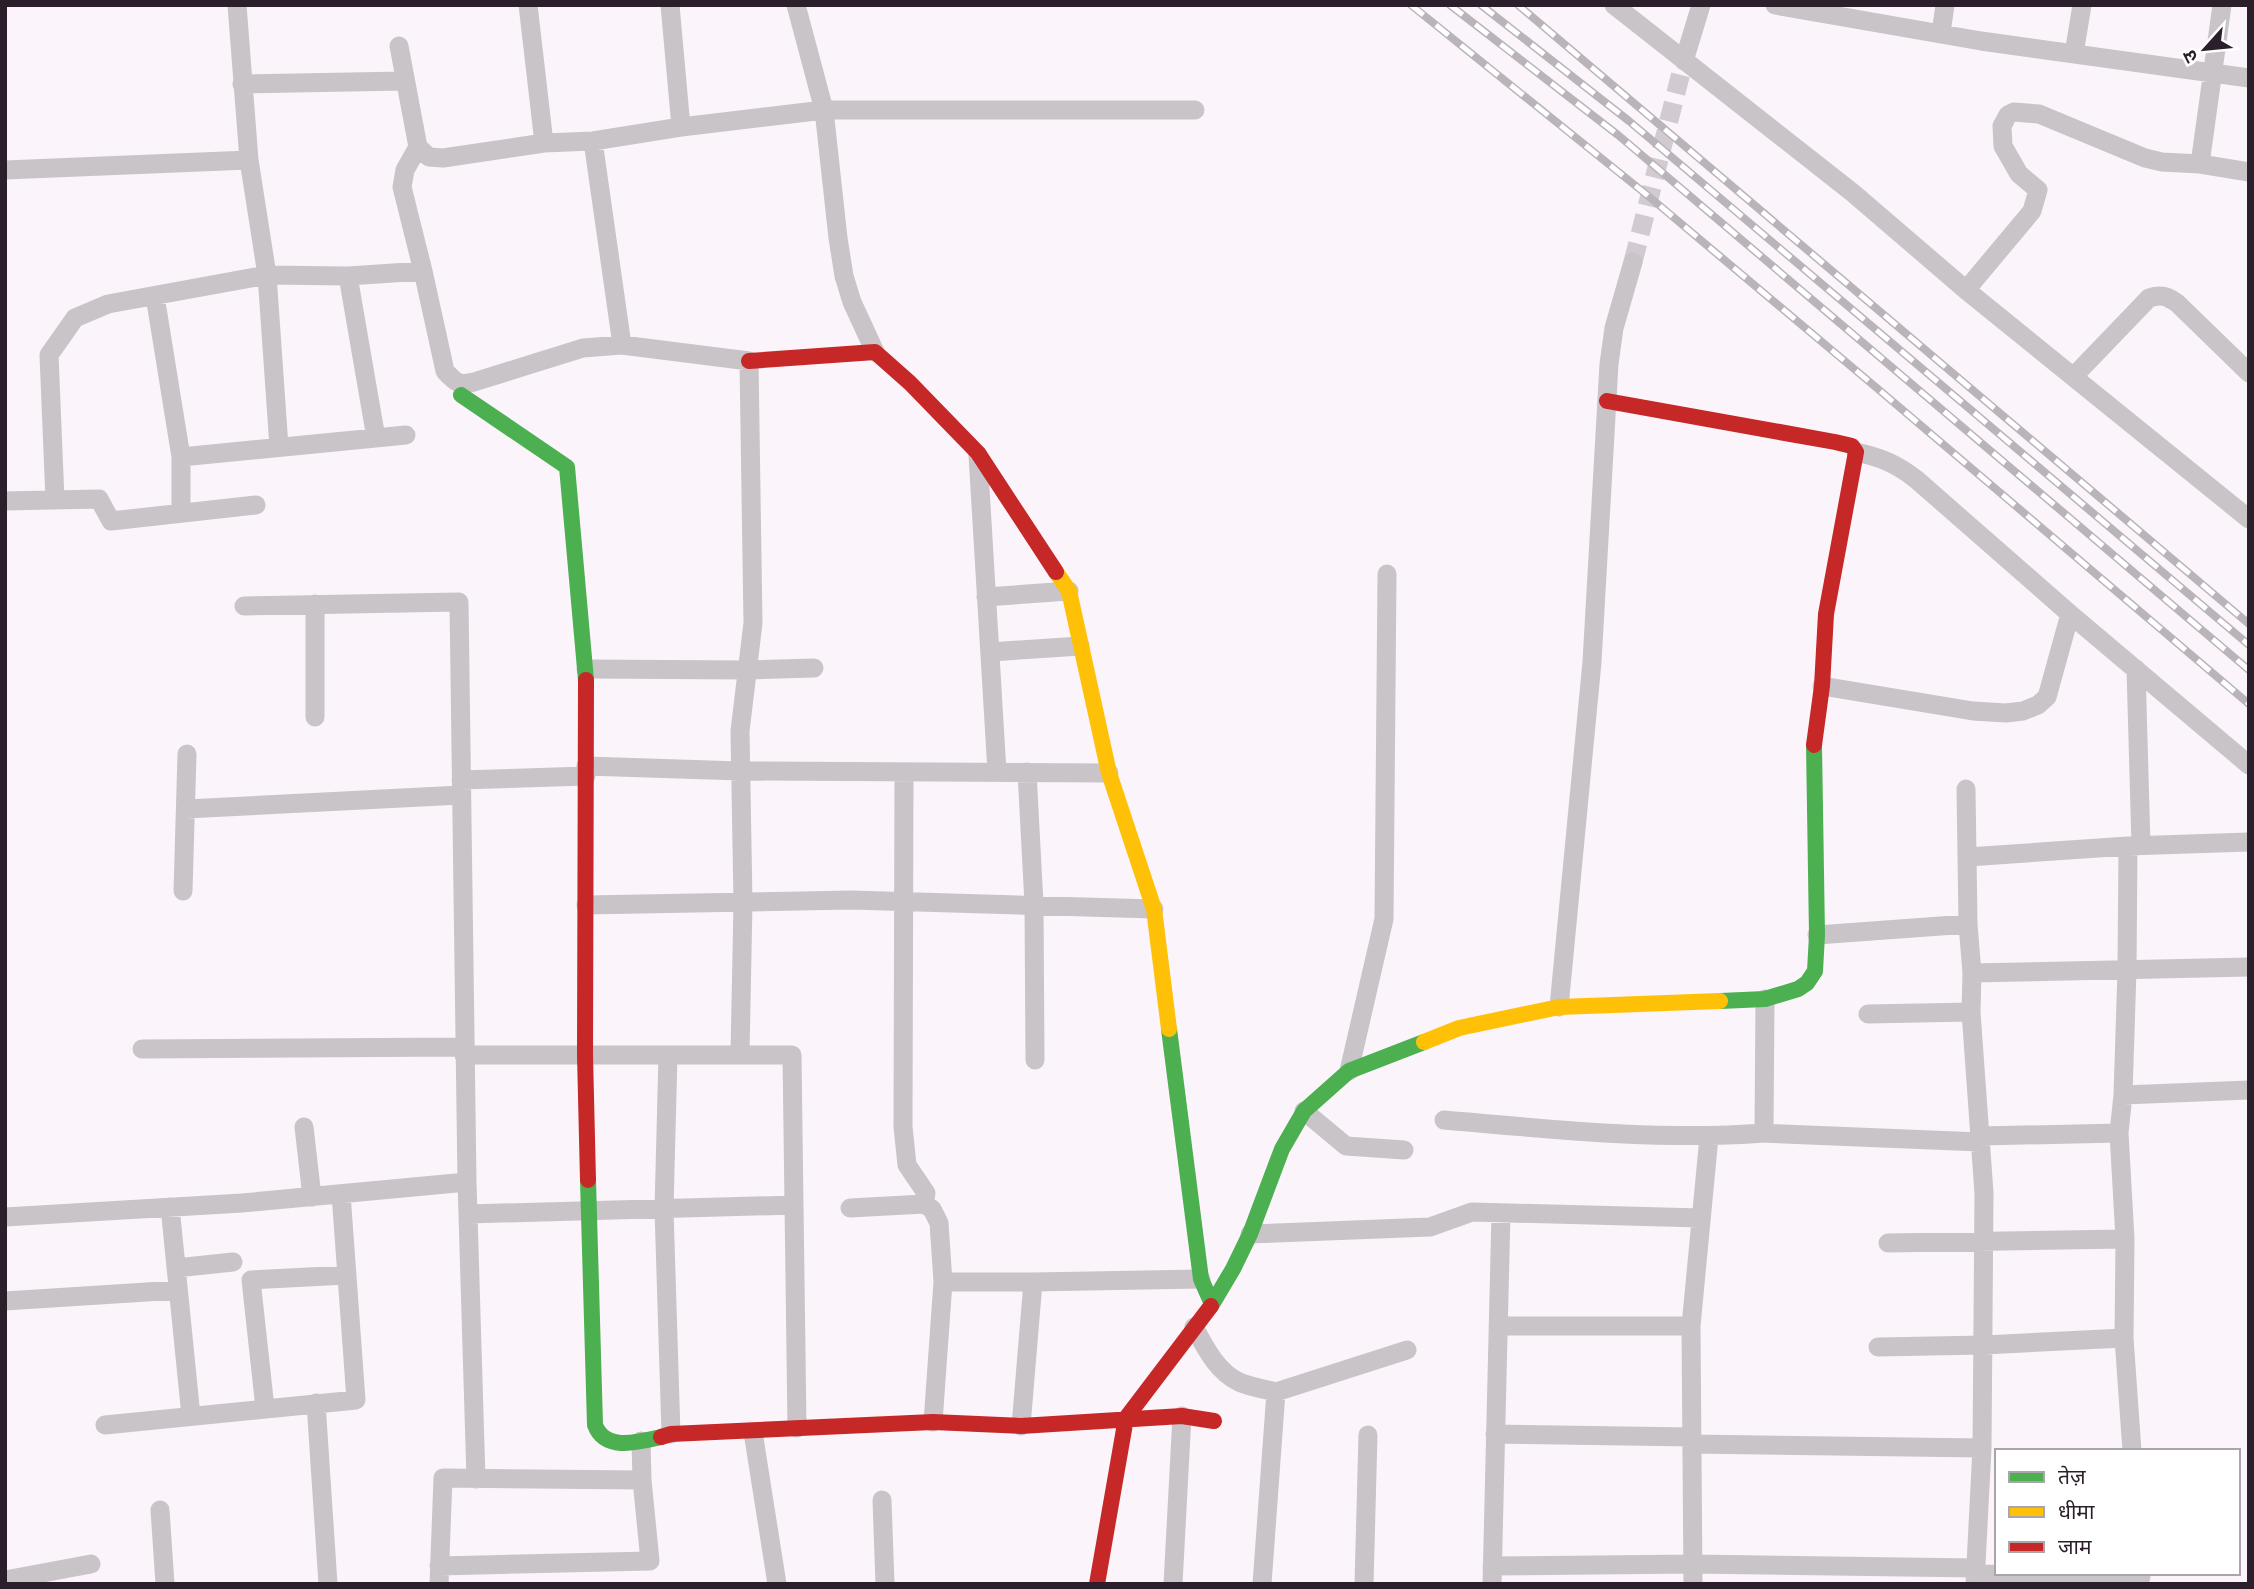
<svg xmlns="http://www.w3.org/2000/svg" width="2254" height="1589" viewBox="0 0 2254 1589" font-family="Ubuntu,'Noto Sans Devanagari',sans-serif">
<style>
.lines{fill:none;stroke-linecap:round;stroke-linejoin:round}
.street-tunnel{stroke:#d1cad1;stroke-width:19;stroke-dasharray:19 10;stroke-linecap:butt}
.street{stroke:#c8c4c8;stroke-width:19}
.fast{stroke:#4caf50;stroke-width:16}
.slow{stroke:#ffc107;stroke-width:16}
.jam{stroke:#c62828;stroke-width:16}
.rail-casing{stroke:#b9b4b9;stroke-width:8}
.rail{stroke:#fff;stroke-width:5;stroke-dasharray:16;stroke-linecap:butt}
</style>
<rect width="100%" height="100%" fill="#fbf5fb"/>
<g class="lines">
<path class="street-tunnel" d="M 1633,262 L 1684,61"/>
<path class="street" d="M 237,5 L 249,160 L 267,275 L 279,447
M 528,5 L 544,143
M 670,5 L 681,127
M 796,5 L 824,110 L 838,238 L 844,276 L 852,302 L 875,352
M 1614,5 L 1853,193 L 1966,290 L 2249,519
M 1775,5 L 1981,41 L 2249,78
M 1941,33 L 1945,5
M 399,46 L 418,147 L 429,157 L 443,158 L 544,143 L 593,141 L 681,127 L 824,110 L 1195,110
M 2074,54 L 2082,5
M 1684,61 L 1701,5
M 242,84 L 404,81
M 593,141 L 622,345 L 749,361 L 753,623 L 740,731 L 743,902 L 740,1055
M 418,147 L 405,170 L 402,187 L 423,271 L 445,371 C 455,382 459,386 474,382 L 583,348 L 622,345
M 2200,164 L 2222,5
M 5,170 L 249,160
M 348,276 L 376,438
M 1966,290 L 2032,211 L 2038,190 L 2019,174 L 2003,146 L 2002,126 L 2008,115 L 2014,112 L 2039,114 L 2145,158 L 2162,162 L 2200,164 L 2249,172
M 155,296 L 181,457
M 2074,376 L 2149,298 C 2161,294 2167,296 2177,303 L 2249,373
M 1856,452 C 1880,457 1897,464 1917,480 L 2070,614 L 2249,765
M 978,455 L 997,772
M 55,500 L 49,355 L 75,318 L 108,304 L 267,275 L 348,276 L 423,271
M 5,501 L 99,499 L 111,521 L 256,505
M 181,513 L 181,457 L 406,435
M 986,597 L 1069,591
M 990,652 L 1080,646
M 586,669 L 746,670 L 814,668
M 2136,669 L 2141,845
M 1822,686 L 1973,711 L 2006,713 L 2023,711 L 2038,705 L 2047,697 L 2070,614
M 315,717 L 315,604
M 586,766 L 741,771 L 1109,773
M 904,772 L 903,1127 L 907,1165 L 926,1193 L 924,1204
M 1027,772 L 1034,904 L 1035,1060
M 461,780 L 586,776
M 1966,789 L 1968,924 L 1972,973 L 1971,1012 L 1984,1193 L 1982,1448 L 1975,1584
M 186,809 L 461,795
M 2128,846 L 2127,970 L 2123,1095 L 2119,1133 L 2125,1239 L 2124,1338 L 2132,1451
M 1968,857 L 2128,846 L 2249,842
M 183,891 L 187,754
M 586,905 L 851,900 L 1154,909
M 1817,935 L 1968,924
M 1972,973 L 2249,967
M 1559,1007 L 1592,662 L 1609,364 L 1614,328 L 1633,262
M 1868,1014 L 1971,1012
M 142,1049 L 464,1047
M 464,1055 L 792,1055 L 797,1428
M 668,1055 L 664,1209 L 671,1434
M 1349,1071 L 1384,919 L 1387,574
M 2123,1095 L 2249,1090
M 1304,1111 L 1346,1146 L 1404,1150
M 1444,1120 C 1550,1129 1658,1141 1764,1133 L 1765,999
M 304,1127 L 312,1197
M 1760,1133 L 1980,1142
M 1980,1136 L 2119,1133
M 467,1182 L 476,1479
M 170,1207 L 191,1416
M 850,1208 L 924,1204 L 932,1209 L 939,1223 L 943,1282 L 933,1422
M 468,1214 L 794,1205
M 5,1217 L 242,1203 L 467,1182 L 459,602 L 244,606
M 1250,1234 L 1430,1227 L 1472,1212 L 1701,1218
M 1888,1243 L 2125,1239
M 176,1268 L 233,1262
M 943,1282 L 1033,1282 L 1201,1279
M 5,1301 L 178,1290
M 1498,1326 L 1691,1326 L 1709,1137
M 1691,1326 L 1693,1584
M 1194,1327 C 1205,1347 1217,1372 1239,1382 C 1250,1387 1264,1389 1276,1392
M 1878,1347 L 1984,1345 L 2124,1338
M 316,1403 L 328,1584
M 265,1408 L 251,1280 L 347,1275
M 105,1425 L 356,1400 L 341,1194
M 1021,1426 L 1033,1282
M 753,1432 L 777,1584
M 1495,1434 L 1692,1437
M 1692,1444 L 1982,1448
M 882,1500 L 885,1584
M 160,1510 L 165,1584
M 439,1566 L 650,1561 L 642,1480
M 1492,1566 L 1693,1564 L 1975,1568
M 1975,1574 L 2141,1577
M 5,1580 L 91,1564
M 439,1584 L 443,1478 L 642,1480 L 641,1441
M 1173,1584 L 1182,1416
M 1262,1584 L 1276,1392 L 1407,1350
M 1364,1584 L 1368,1435
M 1492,1584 L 1501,1213"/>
<path class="fast" d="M 461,395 L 567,467 L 586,680
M 1720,1001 L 1765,999 L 1798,989 L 1807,983 L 1815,971 L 1817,935 L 1814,745
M 1169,1029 L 1201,1279 L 1212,1304
M 588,1180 L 595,1425 C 605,1452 639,1442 661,1437
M 1211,1306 L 1233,1269 L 1250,1234 L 1282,1149 L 1304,1111 L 1349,1071 L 1424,1042"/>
<path class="slow" d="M 1056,572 L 1069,591 L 1109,773 L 1154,909 L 1169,1029
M 1424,1042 L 1459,1028 L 1559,1007 L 1720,1001"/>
<path class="jam" d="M 749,361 L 875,352 L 910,383 L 978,453 L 1056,572
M 1607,401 L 1835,442 L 1852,446 L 1856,452 L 1826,614 L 1822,686 L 1814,745
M 586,680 L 585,1055 L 588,1180
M 661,1437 L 671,1434 L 933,1422 L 1021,1426 L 1182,1416 L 1214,1421
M 1097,1584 L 1126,1418 L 1211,1306"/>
<g class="rail-casing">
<path id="rail" d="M 1411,5 L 1647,195 L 1878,389 L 2249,704
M 1450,5 L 1618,135 L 2249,670
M 1481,5 L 1629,121 L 2249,645
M 1518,5 L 2249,624"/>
</g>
<use href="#rail" class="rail"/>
</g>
<rect width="2254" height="1589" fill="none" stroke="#2a1f2a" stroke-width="14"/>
<rect x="1995" y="1449" width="245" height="126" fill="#ffffff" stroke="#aaa5aa" stroke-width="2"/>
<rect x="2009" y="1472" width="35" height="10" fill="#4caf50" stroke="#aaa5aa" stroke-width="2"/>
<text x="2058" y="1484" font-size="21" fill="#2a1f2a">तेज़</text>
<rect x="2009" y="1507" width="35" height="10" fill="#ffc107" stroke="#aaa5aa" stroke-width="2"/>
<text x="2058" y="1519" font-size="21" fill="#2a1f2a">धीमा</text>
<rect x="2009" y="1542" width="35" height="10" fill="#c62828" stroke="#aaa5aa" stroke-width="2"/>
<text x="2058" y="1554" font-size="21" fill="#2a1f2a">जाम</text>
<g transform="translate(2205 49) rotate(243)" stroke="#ffffff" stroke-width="5" paint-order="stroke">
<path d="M0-5L12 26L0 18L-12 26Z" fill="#2a1f2a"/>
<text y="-10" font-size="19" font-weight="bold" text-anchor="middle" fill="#2a1f2a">उ</text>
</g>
</svg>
